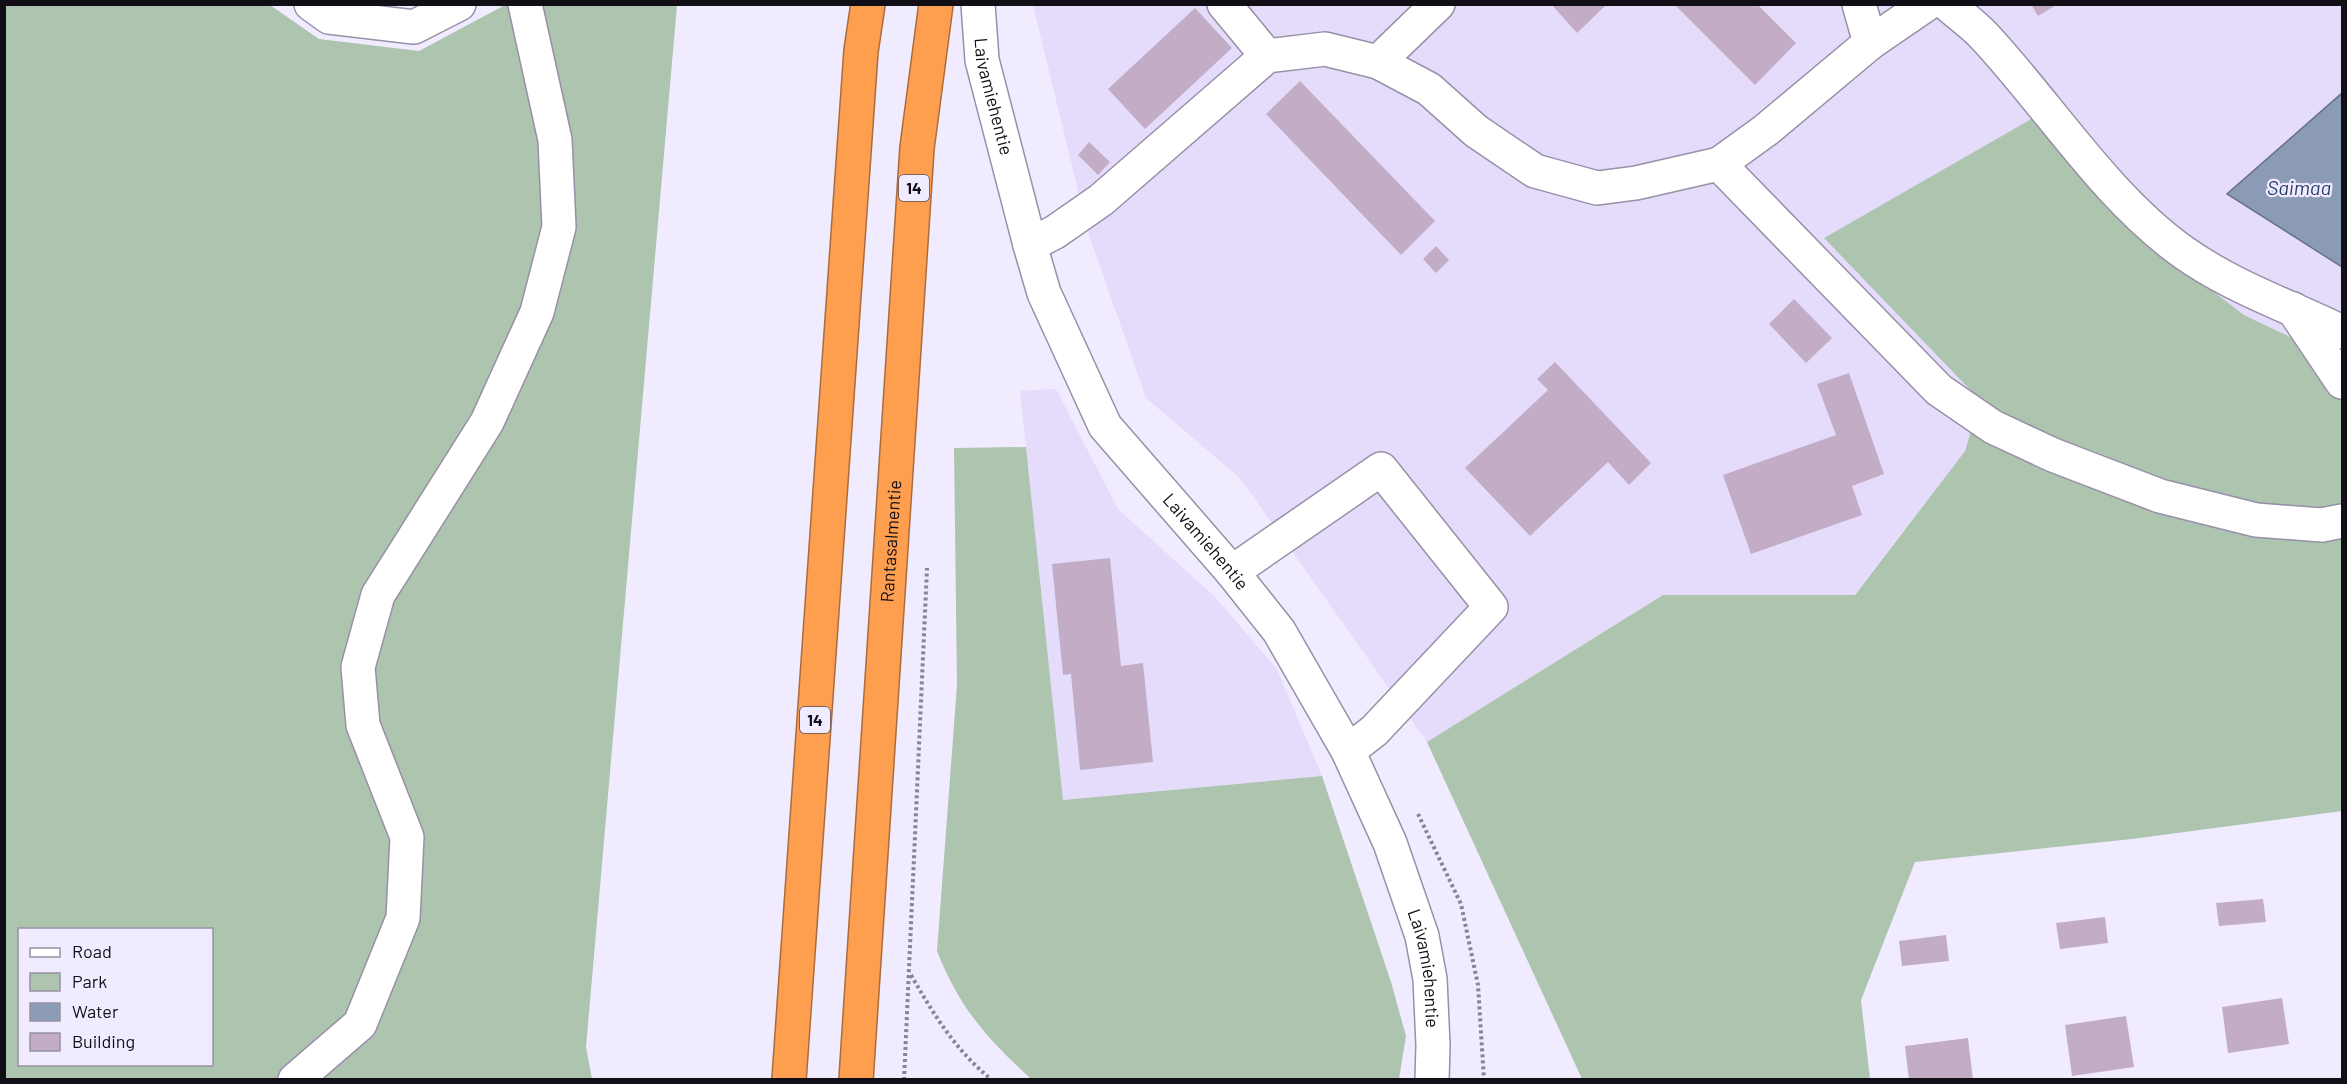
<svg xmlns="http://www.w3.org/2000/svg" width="2347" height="1084" viewBox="0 0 2347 1084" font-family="Barlow,sans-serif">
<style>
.built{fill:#e5dcfc}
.green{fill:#adc4af;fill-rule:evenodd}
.water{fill:#8b9bb5;stroke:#667185;stroke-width:1.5}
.building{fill:#c3acc5}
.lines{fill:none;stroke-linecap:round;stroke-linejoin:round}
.minor-casing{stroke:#9790a7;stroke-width:36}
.highway-casing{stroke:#ab6c3b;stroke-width:36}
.path{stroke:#888492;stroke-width:4;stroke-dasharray:3 3;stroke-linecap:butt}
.minor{stroke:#fff;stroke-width:33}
.highway{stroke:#fe9f4f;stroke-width:33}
.labels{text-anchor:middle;stroke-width:4.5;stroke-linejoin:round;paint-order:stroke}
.shield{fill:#f1ebff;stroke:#54505c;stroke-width:1.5}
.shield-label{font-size:16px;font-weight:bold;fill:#110e16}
.street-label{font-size:18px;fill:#110e16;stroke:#f1ebff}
.water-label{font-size:20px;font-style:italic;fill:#283f65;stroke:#f1ebff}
</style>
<rect width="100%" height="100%" fill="#f1ebff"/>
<path class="built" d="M 1033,5 L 2342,5 L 2342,93 L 2227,194 L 2342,267 L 2342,362 L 2244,315 L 2124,223 L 1980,400 L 1965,451 L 1854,595 L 1663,595 L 1427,742 L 1240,478 L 1146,398 L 1088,232 Z
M 1056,389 L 1118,509 L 1214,596 L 1277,669 L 1322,776 L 1063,800 L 1020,391 Z"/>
<path class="green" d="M 5,5 L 270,5 L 319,39 L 419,51 L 505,5 L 677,5 L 586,1047 L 592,1079 L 5,1080 ZM 20,930 L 212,930 L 212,1064 L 20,1064 Z
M 2035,117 L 2124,223 L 2244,315 L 2342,362 L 2342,811 L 2132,839 L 1915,862 L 1861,1000 L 1870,1079 L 1582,1079 L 1427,742 L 1663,595 L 1855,595 L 1965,451 L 1980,400 L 1824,238 Z
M 1026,447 L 1063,800 L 1322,776 L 1391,982 L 1406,1036 L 1399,1079 L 1031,1079 C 986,1037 960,1009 937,951 L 957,685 L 954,448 Z"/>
<path class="water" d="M 2342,93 L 2342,267 L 2227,194 Z"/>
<path class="building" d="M 1551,4 L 1607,4 L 1577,33 Z
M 1674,4 L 1757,4 L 1796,43 L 1755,85 Z
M 2031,4 L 2058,4 L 2038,16 Z
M 1195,8 L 1232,48 L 1145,129 L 1108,89 Z
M 1300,81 L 1435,221 L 1401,255 L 1266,114 Z
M 1089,142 L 1110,162 L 1098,175 L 1078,155 Z
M 1436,246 L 1449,260 L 1436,273 L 1423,259 Z
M 1794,299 L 1832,338 L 1806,363 L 1769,324 Z
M 1555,362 L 1651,463 L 1629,485 L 1608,462 L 1530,536 L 1465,468 L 1548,390 L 1537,379 Z
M 1849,373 L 1884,474 L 1852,486 L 1862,515 L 1751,554 L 1723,475 L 1836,435 L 1817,384 Z
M 1110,558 L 1121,666 L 1143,663 L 1153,762 L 1080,770 L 1071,674 L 1063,675 L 1052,564 Z
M 2263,899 L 2266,922 L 2219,926 L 2216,903 Z
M 2105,917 L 2108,943 L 2060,949 L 2056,923 Z
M 1946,935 L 1949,961 L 1902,966 L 1899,941 Z
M 2282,998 L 2289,1044 L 2228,1053 L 2222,1007 Z
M 2126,1016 L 2134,1067 L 2072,1076 L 2065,1025 Z
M 1968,1038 L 1973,1080 L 1909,1080 L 1905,1046 Z"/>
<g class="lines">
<g class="minor-casing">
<g id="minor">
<path d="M 311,4 L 329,17 L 414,27 L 459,4"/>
<path id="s1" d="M 978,4 L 982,60 L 1030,245 L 1044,293 L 1105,426 L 1232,572 L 1279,631 L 1348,751 L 1390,843 L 1422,936 L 1430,979 L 1433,1045 L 1432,1080"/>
<path d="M 1224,4 L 1267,56"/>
<path d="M 1859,4 L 1870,43"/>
<path d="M 1947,4 C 1960,15 1974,25 1985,37 C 2050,107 2106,197 2183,252 C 2232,287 2289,306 2342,332"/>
<path d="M 1378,62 L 1438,4"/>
<path d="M 1719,164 L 1939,390 L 1993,427 L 2053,455 L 2160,496 L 2256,520 L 2322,525 L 2342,521"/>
<path d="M 1030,245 L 1055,232 L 1101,200 L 1267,56 L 1325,49 L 1378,62 L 1429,89 L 1476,131 L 1535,171 L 1597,188 L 1636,183 L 1719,164 L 1766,130 L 1870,43 L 1927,4"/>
<path d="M 2293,309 L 2342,382"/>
<path d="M 1232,572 L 1381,469 L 1491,607 L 1374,731 L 1348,751"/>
<path d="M 295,1080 L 360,1024 L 403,918 L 407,837 L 363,725 L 358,667 L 378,595 L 487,422 L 537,312 L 559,227 L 555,140 L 525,4"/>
</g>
</g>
<g class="highway-casing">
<g id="highway">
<path d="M 789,1080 L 861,51 L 868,4"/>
<path id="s2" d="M 856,1080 L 917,148 L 936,4"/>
</g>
</g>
<path class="path" d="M 1418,814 L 1461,904 L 1478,985 L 1484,1080
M 911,975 C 934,1015 956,1051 992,1080
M 904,1080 L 927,568"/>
<use href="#minor" class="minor"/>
<use href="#highway" class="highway"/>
</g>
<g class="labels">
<g class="shield">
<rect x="899" y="175" width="30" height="26" rx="4.5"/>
<rect x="800" y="707" width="30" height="26" rx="4.5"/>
</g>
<g class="shield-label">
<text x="914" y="194">14</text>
<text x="815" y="726">14</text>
</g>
<g class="street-label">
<text dy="6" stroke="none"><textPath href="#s1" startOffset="94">Laivamiehentie</textPath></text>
<text dy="6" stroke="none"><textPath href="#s2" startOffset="540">Rantasalmentie</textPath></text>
<text dy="6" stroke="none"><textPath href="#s1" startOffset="597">Laivamiehentie</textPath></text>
<text dy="6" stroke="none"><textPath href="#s1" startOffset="1083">Laivamiehentie</textPath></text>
</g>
<g class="water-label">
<text x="2299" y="195">Saimaa</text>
</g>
</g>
<rect width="2347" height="1084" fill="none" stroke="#110e16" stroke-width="12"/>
<rect x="18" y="928" width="195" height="138" fill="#f1ebff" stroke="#9793a2" stroke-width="1.5"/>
<rect x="30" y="948" width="30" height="9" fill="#ffffff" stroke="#9793a2" stroke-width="1.5"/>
<text x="72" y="958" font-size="18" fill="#110e16">Road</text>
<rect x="30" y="973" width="30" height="18" fill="#adc4af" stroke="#9793a2" stroke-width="1.5"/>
<text x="72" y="988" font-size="18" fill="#110e16">Park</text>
<rect x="30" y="1003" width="30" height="18" fill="#8b9bb5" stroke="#9793a2" stroke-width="1.5"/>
<text x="72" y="1018" font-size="18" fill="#110e16">Water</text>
<rect x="30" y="1033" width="30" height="18" fill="#c3acc5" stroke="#9793a2" stroke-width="1.5"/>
<text x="72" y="1048" font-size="18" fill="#110e16">Building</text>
</svg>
